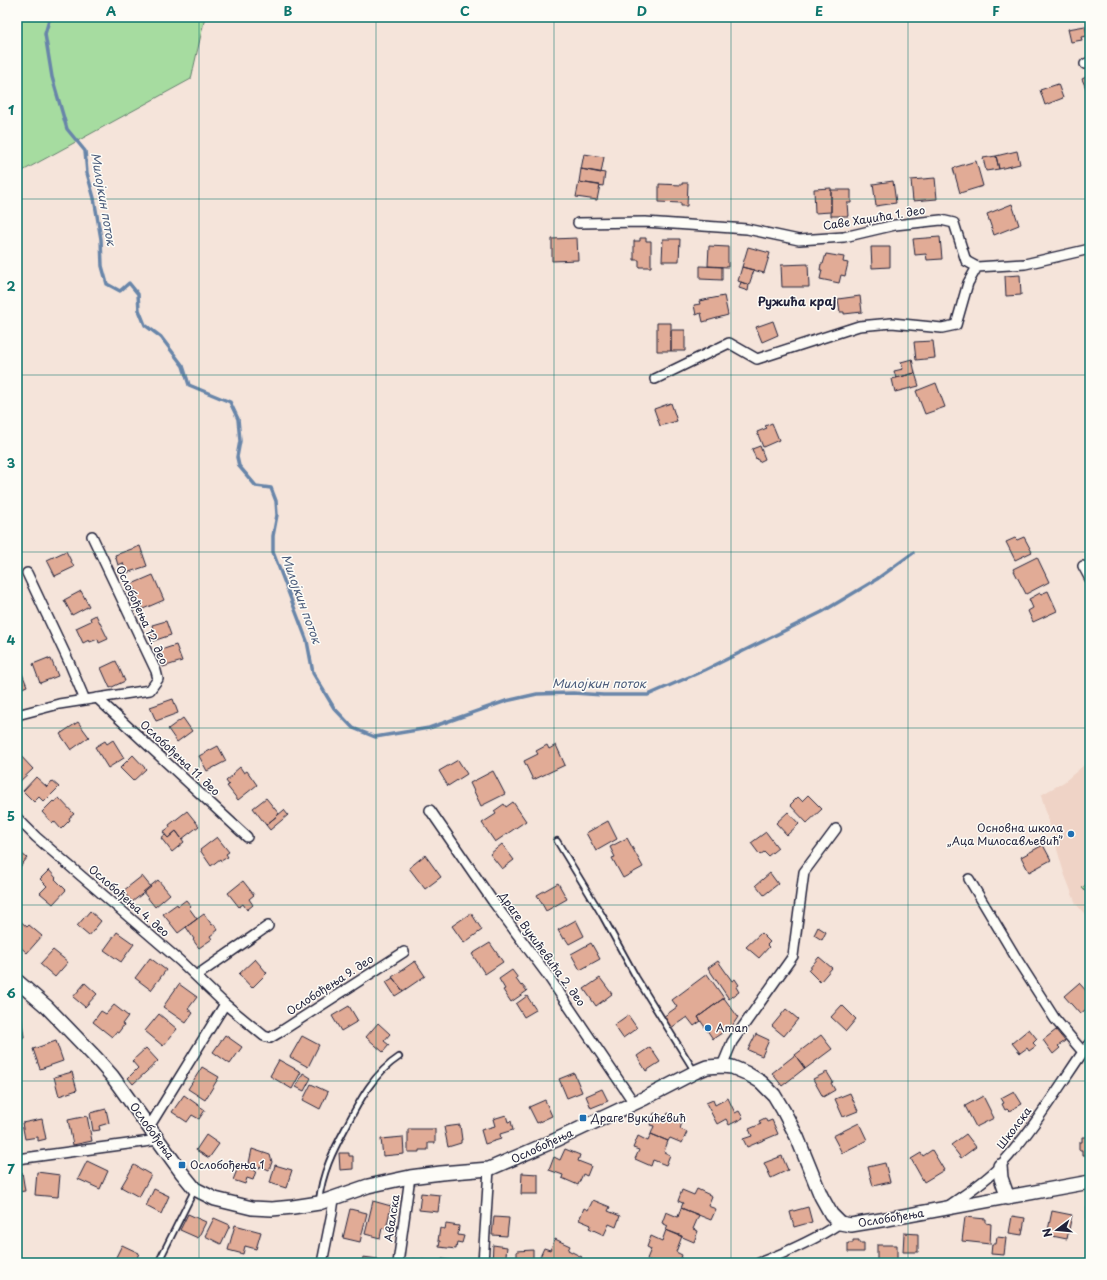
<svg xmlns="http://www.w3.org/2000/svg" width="1107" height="1280" viewBox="0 0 1107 1280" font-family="'Playpen Sans',sans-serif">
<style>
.built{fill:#efd3c6}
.green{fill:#a6dca0;stroke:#647f6e}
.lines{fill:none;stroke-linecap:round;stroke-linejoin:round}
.stream{stroke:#6885a9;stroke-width:3.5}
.building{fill:#e1ab96;stroke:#22223b}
.lane-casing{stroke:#22223b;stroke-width:8}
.street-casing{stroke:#22223b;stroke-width:12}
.secondary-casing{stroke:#22223b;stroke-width:16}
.lane{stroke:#fdfcf7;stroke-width:4.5}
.street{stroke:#fdfcf7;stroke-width:9}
.secondary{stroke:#fdfcf7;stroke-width:13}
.grid{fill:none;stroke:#0f766e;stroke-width:1;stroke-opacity:0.55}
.poi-dot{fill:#1f6fb2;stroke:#fdfcf7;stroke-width:1.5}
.labels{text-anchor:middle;stroke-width:3;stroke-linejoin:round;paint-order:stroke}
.street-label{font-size:11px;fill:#22223b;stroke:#fdfcf7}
.poi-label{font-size:11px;fill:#22223b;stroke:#fdfcf7;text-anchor:start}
.water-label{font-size:12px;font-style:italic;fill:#4b5c7b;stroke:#fdfcf7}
.neighbourhood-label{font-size:12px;font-weight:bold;fill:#22223b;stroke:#fdfcf7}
.neatline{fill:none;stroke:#0f766e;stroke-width:1.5}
.grid-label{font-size:13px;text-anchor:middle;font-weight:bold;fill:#0f766e}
</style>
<rect width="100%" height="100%" fill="#f5e4da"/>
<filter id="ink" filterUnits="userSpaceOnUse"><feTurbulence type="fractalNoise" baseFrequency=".025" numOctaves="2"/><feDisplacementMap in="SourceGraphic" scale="8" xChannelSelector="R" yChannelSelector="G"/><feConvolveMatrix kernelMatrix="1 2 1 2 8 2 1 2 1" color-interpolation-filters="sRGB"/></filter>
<g filter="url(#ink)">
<path class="built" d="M 1090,760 L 1090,920 L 1076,904 L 1064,873 L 1041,795 L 1064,782 Z"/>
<path class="green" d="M 17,17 L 205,17 L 191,79 L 17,174 Z
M 1090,880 L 1090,896 L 1082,888 Z"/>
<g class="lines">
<path class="stream" d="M 50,17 L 45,34 L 52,77 L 67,129 L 85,151 L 87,173 L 94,198 L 101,239 L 102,266 L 107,284 L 120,291 L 129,283 L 138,294 L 139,310 L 145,325 L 161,337 L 183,366 L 189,385 L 230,402 L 238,419 L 240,441 L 237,457 L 239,466 L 256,486 L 271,488 L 276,501 L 277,515 L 273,536 L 273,552 L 307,641 L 313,673 L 334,708 L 353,728 L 375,737 L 429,728 L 506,701 L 537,694 L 573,693 L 603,695 L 648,695 L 705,670 L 822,612 L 877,579 L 913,553"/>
</g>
<path class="building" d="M 1085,26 L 1087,36 L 1081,37 L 1082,40 L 1071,42 L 1068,29 Z
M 1090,75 L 1090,95 L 1089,95 L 1082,79 Z
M 1058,84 L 1063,98 L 1045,105 L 1040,90 Z
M 1017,151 L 1020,164 L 999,169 L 996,156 Z
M 584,154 L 604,157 L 601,173 L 581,169 Z
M 996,156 L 999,169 L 986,171 L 983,158 Z
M 976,161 L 983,186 L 960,193 L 953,168 Z
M 581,169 L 605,173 L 603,186 L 579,182 Z
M 935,178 L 937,199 L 913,201 L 911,180 Z
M 893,181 L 896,203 L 876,206 L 873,184 Z
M 579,182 L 600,185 L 597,200 L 576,197 Z
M 682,183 L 688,183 L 687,206 L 681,206 L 681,203 L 659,202 L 659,184 L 682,185 Z
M 831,188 L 831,212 L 815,213 L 814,189 Z
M 831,190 L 851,190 L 851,203 L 847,203 L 848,216 L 831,216 Z
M 1012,204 L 1019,225 L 994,235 L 987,214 Z
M 940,237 L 942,259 L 927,260 L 926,254 L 915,255 L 913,239 Z
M 577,238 L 578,260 L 552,261 L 552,239 Z
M 640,238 L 646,238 L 646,241 L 651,241 L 651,267 L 639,267 L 639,260 L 634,260 L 634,241 L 640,241 Z
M 663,239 L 680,239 L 679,261 L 662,261 Z
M 709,246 L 728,247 L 728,267 L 708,266 Z
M 748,247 L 770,253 L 764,273 L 742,267 Z
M 871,247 L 890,247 L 890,267 L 872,268 Z
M 826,254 L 844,257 L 843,262 L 848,263 L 845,276 L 841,275 L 839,283 L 820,279 L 822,270 L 820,270 L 821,264 L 823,264 Z
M 808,264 L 809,287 L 782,287 L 781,265 Z
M 700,266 L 722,267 L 722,280 L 700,279 Z
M 742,267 L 754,270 L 749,285 L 738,281 Z
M 1020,275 L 1021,295 L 1006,296 L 1005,276 Z
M 741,282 L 749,285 L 748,291 L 739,288 Z
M 724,296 L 728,315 L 703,322 L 701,313 L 696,315 L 694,305 L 700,304 L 699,301 Z
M 860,296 L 862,312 L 844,314 L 844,312 L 840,312 L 838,299 Z
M 773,321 L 778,335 L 762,342 L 756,327 Z
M 657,323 L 671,323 L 671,351 L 657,351 Z
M 671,330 L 685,330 L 685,351 L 671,351 Z
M 933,341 L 935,358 L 916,360 L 914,342 Z
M 1090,347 L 1090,360 L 1087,348 Z
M 912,359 L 915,373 L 896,378 L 894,371 L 903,369 L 901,362 Z
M 915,373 L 919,386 L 895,392 L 892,379 Z
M 936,383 L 945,407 L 925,414 L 916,391 Z
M 671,403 L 677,421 L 660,426 L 654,409 Z
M 772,423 L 779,440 L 763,447 L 757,432 L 767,428 L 765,426 Z
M 760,446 L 765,459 L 759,462 L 757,458 L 756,459 L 752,449 Z
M 1024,537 L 1032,552 L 1015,560 L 1006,542 L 1015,538 L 1017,540 Z
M 140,546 L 147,566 L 126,573 L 123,563 L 118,565 L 115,555 Z
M 66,551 L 74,567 L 55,576 L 47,560 Z
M 1037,557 L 1049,582 L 1026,594 L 1013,569 Z
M 153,575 L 164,600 L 143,609 L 132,584 Z
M 81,591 L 89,606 L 72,615 L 64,600 Z
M 1048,591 L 1057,611 L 1033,622 L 1028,611 L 1033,608 L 1029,599 L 1040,593 L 1041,594 Z
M 96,615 L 108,639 L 99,643 L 98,639 L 90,642 L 89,640 L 83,643 L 76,628 L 91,621 L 90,618 Z
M 166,621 L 171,635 L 153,641 L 150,631 L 153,629 L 152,625 Z
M 176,645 L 182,661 L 163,667 L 158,651 Z
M 48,658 L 48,660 L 51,659 L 58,676 L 40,683 L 33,664 Z
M 116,661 L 125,681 L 110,688 L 101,668 Z
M 17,666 L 19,666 L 27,686 L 17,690 Z
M 173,699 L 178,713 L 156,721 L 150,707 Z
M 183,718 L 192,731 L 177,742 L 168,729 Z
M 78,722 L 89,737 L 71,750 L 60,734 Z
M 113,740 L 124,758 L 108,768 L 95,747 L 105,741 L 107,744 Z
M 547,745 L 549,749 L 556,745 L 565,765 L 533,780 L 524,761 L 538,754 L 536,751 Z
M 218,746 L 226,761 L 207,771 L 199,756 Z
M 18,753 L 33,769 L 17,784 L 17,754 Z
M 133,755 L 146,769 L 133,781 L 120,768 Z
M 458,760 L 467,774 L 448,786 L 439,771 Z
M 240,767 L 244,773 L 247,771 L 257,785 L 238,800 L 227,786 L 229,785 L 226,781 L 233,775 L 232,774 Z
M 493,771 L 505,794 L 481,806 L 470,783 Z
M 36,777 L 47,787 L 52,781 L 59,787 L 44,802 L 39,797 L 34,802 L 23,791 Z
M 808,795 L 822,809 L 807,823 L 790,805 L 798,797 L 802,801 Z
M 59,798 L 74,814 L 69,818 L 70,820 L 61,829 L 54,821 L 52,823 L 42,812 L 53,801 L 54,802 Z
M 266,798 L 279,814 L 266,825 L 253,808 Z
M 513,802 L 526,821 L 495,842 L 482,823 L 496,814 L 494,811 L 504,804 L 506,807 Z
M 284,810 L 288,815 L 270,830 L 266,825 Z
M 187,811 L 199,826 L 182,839 L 176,831 L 168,838 L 163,832 L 170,827 L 169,825 Z
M 788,812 L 799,824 L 787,835 L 776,823 Z
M 608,821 L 617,839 L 596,851 L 586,833 Z
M 176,831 L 184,842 L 172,852 L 161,838 L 165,835 L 168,838 Z
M 766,832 L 778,848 L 768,856 L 764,852 L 760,855 L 751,843 Z
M 217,837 L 229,852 L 226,854 L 228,857 L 221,861 L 220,859 L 211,866 L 200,850 Z
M 627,838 L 643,867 L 623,878 L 612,858 L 615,857 L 610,847 Z
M 502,844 L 514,860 L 502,869 L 490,854 Z
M 1043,845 L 1051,860 L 1029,872 L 1021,857 Z
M 17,850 L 27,858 L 17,871 Z
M 425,855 L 441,877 L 425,889 L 409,868 Z
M 49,870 L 56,878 L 55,879 L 66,890 L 53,904 L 40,893 L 47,886 L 40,879 Z
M 770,873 L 778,884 L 764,895 L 756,885 Z
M 142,876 L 151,887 L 132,902 L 123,891 Z
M 158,880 L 170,894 L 155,907 L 143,892 Z
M 243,881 L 254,895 L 249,899 L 253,905 L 247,910 L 243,904 L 239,907 L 228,893 Z
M 558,883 L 567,899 L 546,911 L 537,895 Z
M 186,900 L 191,906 L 189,908 L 197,919 L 178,933 L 163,914 L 177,904 L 178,906 Z
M 90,911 L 101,921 L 89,936 L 77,926 Z
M 471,913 L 482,930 L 464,943 L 452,926 Z
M 204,914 L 212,925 L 214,924 L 218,930 L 210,936 L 212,939 L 199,948 L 193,940 L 194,939 L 186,927 Z
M 17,918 L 27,927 L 29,925 L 42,936 L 27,953 L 17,944 Z
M 576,920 L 584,936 L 569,944 L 565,938 L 563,939 L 558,930 Z
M 818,927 L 826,932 L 822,940 L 814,935 Z
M 117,932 L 134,944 L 121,962 L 104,950 Z
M 761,933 L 770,942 L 767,945 L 769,947 L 759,958 L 746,947 Z
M 490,943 L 503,962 L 485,974 L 472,954 Z
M 591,943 L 600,959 L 580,970 L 571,954 Z
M 53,950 L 68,962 L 55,977 L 40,964 Z
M 819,957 L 832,968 L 820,982 L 808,970 Z
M 150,958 L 166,970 L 151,990 L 135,978 Z
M 255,959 L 267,973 L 252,988 L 239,974 Z
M 415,961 L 425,976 L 403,991 L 392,977 Z
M 718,961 L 732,981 L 735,979 L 739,985 L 736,987 L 739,992 L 729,999 L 708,968 Z
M 512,970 L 518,978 L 516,979 L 521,986 L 522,985 L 527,991 L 511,1002 L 503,990 L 505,989 L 499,979 Z
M 707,974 L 724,998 L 698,1017 L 701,1021 L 694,1026 L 687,1017 L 671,1028 L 663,1017 L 677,1007 L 672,1000 Z
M 393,978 L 403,991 L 395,996 L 386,982 Z
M 600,978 L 612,994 L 596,1006 L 584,989 Z
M 85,983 L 97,994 L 85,1007 L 73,997 Z
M 1079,983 L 1090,995 L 1090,1006 L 1080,1014 L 1064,996 Z
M 179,984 L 197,997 L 188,1009 L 193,1013 L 186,1023 L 163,1007 Z
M 527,996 L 536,1010 L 524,1017 L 516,1004 Z
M 724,998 L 738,1017 L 732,1026 L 713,1039 L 698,1017 Z
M 114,1005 L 128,1016 L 122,1024 L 124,1025 L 118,1033 L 116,1032 L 112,1037 L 93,1022 L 101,1011 L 106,1014 Z
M 842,1005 L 856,1019 L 846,1031 L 831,1017 Z
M 349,1006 L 358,1021 L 341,1031 L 332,1016 Z
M 786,1009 L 798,1019 L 784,1036 L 772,1026 Z
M 159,1014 L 177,1029 L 163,1046 L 145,1031 Z
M 17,1015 L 21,1015 L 24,1037 L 17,1039 Z
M 628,1015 L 637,1028 L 623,1038 L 614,1025 Z
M 378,1023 L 390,1034 L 384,1041 L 389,1045 L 383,1052 L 366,1037 Z
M 1029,1029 L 1037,1039 L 1033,1043 L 1036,1046 L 1029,1051 L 1027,1048 L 1020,1053 L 1012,1043 Z
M 1056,1030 L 1065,1041 L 1058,1046 L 1060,1048 L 1053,1054 L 1043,1040 Z
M 756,1034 L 769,1040 L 762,1056 L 748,1050 Z
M 225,1035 L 242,1047 L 230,1064 L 213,1052 Z
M 821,1035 L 832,1049 L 805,1069 L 795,1055 Z
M 302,1036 L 319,1045 L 308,1067 L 290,1057 Z
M 56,1041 L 63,1061 L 40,1069 L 33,1049 Z
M 650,1047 L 660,1062 L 646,1071 L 637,1056 Z
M 146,1048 L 158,1061 L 133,1084 L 128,1078 L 138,1068 L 132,1061 Z
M 795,1055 L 805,1068 L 782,1086 L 772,1073 Z
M 279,1060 L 301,1072 L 292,1089 L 270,1076 Z
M 202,1067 L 219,1077 L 205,1100 L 188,1089 Z
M 72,1072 L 77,1090 L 59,1096 L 54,1077 Z
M 827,1072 L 833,1082 L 831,1083 L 835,1090 L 823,1097 L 813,1079 Z
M 303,1073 L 311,1078 L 304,1091 L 296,1087 Z
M 574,1073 L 582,1092 L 567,1098 L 559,1079 Z
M 311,1084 L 328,1092 L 320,1109 L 303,1100 Z
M 602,1089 L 608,1101 L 591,1108 L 586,1096 Z
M 1014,1091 L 1022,1104 L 1009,1111 L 1007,1109 L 1005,1110 L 1002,1104 L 1004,1103 L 1001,1098 Z
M 850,1093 L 858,1111 L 843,1117 L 835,1099 Z
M 184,1095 L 205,1110 L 199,1119 L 192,1115 L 187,1122 L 172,1112 Z
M 983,1096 L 994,1118 L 976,1127 L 965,1106 Z
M 728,1098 L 735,1113 L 739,1111 L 743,1118 L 729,1125 L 726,1119 L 717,1124 L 706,1103 L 713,1100 L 715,1105 Z
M 545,1100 L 552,1116 L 537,1123 L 529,1107 Z
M 106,1109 L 109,1123 L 99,1126 L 100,1130 L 93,1131 L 90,1113 Z
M 654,1113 L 666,1118 L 668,1113 L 683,1119 L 680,1129 L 687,1132 L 682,1143 L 670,1138 L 668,1141 L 651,1134 L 654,1126 L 650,1125 Z
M 506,1115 L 508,1122 L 511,1121 L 513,1130 L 500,1134 L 501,1139 L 485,1144 L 481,1130 L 495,1126 L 493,1119 Z
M 87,1116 L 92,1141 L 73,1145 L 68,1120 Z
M 765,1118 L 767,1122 L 772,1120 L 778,1134 L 747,1147 L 743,1139 L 752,1136 L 749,1129 L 761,1124 L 759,1121 Z
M 42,1119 L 46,1139 L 38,1141 L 38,1137 L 25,1139 L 22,1123 Z
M 859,1123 L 867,1140 L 842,1153 L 833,1136 Z
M 460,1125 L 462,1140 L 461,1140 L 461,1143 L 448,1147 L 444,1127 Z
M 408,1129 L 435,1129 L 435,1143 L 428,1143 L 428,1150 L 419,1150 L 419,1152 L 408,1152 Z
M 651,1134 L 668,1141 L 664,1152 L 670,1155 L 666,1165 L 653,1160 L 651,1166 L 635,1159 L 639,1150 L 633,1148 L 638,1136 L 648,1141 Z
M 966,1134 L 976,1147 L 961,1158 L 951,1145 Z
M 206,1135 L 219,1144 L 209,1158 L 196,1150 Z
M 403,1137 L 404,1154 L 383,1156 L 381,1139 Z
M 1082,1137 L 1090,1137 L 1090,1155 L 1082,1155 L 1082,1150 L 1079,1150 L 1079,1142 L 1082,1142 Z
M 252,1149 L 270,1155 L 272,1162 L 269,1170 L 260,1166 L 260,1168 L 249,1163 Z
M 565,1149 L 580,1155 L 578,1161 L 591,1166 L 587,1176 L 583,1174 L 578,1185 L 562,1178 L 563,1175 L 549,1170 L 554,1157 L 560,1160 Z
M 932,1150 L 944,1170 L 924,1182 L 911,1159 L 921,1153 L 923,1156 Z
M 339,1153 L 349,1153 L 349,1156 L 353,1156 L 353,1169 L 340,1170 Z
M 782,1156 L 788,1170 L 771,1178 L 764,1163 Z
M 87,1161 L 108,1171 L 100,1189 L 78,1179 Z
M 885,1163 L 890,1182 L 873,1186 L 868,1167 Z
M 134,1165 L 151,1175 L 139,1197 L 121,1187 Z
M 239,1165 L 256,1171 L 253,1180 L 247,1178 L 245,1184 L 233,1180 Z
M 275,1165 L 292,1170 L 286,1188 L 270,1183 Z
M 22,1172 L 25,1191 L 17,1192 L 17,1173 Z
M 37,1172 L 60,1175 L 58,1197 L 35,1195 Z
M 522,1173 L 538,1174 L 538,1194 L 521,1194 Z
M 154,1189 L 169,1196 L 161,1214 L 146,1206 Z
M 697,1189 L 712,1196 L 708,1206 L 716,1209 L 711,1220 L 681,1208 L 683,1203 L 678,1201 L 682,1190 L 694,1195 Z
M 421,1193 L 440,1195 L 438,1212 L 419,1210 Z
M 593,1200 L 610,1207 L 608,1211 L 620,1216 L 616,1227 L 609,1224 L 604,1235 L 589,1228 L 591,1225 L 579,1220 L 584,1208 L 588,1210 Z
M 373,1201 L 391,1206 L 386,1229 L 382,1228 L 380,1238 L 365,1234 Z
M 1087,1206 L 1090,1206 L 1090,1226 L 1087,1226 Z
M 808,1207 L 812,1222 L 794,1227 L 790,1212 Z
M 681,1208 L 699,1215 L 693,1229 L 698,1231 L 694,1242 L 666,1230 L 668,1226 L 662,1223 L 666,1212 L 678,1217 Z
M 350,1209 L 367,1213 L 360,1242 L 343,1238 Z
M 1052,1211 L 1072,1215 L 1067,1239 L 1047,1235 Z
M 188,1214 L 206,1222 L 198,1238 L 180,1230 Z
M 1012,1216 L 1025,1218 L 1022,1235 L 1009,1233 Z
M 494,1217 L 509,1218 L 507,1236 L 492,1235 Z
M 965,1217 L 986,1219 L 986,1223 L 991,1224 L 990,1244 L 962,1241 Z
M 214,1218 L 230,1225 L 221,1244 L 205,1236 Z
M 446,1224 L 459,1226 L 458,1235 L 464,1236 L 462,1243 L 457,1242 L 456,1249 L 439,1247 L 440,1241 L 438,1241 L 440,1228 L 445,1229 Z
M 235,1225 L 261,1232 L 256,1249 L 245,1246 L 243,1254 L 228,1250 Z
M 666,1230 L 682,1236 L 676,1252 L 682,1255 L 679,1263 L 674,1263 L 668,1261 L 667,1263 L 657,1263 L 647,1259 L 651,1249 L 647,1247 L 651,1236 L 662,1241 Z
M 904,1233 L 918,1234 L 918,1252 L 903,1252 Z
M 997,1237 L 1006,1238 L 1004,1255 L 991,1254 L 992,1244 L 996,1244 Z
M 555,1239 L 570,1246 L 568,1250 L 582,1257 L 579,1263 L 547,1263 L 539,1259 L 544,1248 L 550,1250 Z
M 853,1240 L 859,1240 L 859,1243 L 864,1243 L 864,1252 L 848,1252 L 848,1243 L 853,1243 Z
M 122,1245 L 139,1253 L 135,1263 L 113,1263 Z
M 493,1245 L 507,1247 L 505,1263 L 492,1263 Z
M 877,1245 L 897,1245 L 897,1262 L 877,1262 Z
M 533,1250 L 533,1263 L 517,1263 L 517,1251 Z
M 363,1257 L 378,1259 L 377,1263 L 362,1263 Z
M 412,1259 L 430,1261 L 430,1263 L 411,1263 Z
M 442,1259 L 460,1262 L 460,1263 L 441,1263 Z"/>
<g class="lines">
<g class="lane-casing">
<path id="lane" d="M 557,841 L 602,915 L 636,977 L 695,1072
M 319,1201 C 322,1173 333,1151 346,1127 C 360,1100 373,1074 399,1057
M 158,1263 L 195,1189"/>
</g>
<g class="street-casing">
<path id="street" d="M 1085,64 L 1090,62
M 578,223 L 645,222 L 747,229 L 799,240 L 844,237 L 895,225 L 941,220 L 954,223 L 966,261 L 977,267
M 977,267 L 1025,264 L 1090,249
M 655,379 L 729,343 L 757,359 L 859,326 L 892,323 L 942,328 L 956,325 L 968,283 L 977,267
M 1083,566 L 1090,579
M 27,573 L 69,662 L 85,700
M 97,698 L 247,837
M 17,715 L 59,704 L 150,690 L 158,679 L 156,671 L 92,536
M 430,811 L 430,810 L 494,903 L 546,973 L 634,1103
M 17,818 L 36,837 L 180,961 L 225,1004 L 264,1036 L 270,1038 L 280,1032 L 404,952
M 969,879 L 1018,961 L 1055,1019 L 1083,1052
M 196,976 L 268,926
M 722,1066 L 732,1042 L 793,956 L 804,872 L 836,829
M 149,1127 L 225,1004
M 17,1159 L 158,1140
M 947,1207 C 965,1194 985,1182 1000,1166 C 1032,1131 1057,1090 1083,1052 L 1090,1044
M 322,1263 L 332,1213 L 334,1199
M 398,1263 L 410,1177
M 483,1263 L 489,1169
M 759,1263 C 787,1252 815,1240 840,1223"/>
</g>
<g class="secondary-casing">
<path id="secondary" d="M 17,981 L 47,1007 L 97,1059 L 112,1076 L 182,1173 L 195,1189 L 215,1199 L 252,1208 L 272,1209 L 293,1207 L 319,1203 L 368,1186 L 410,1177 L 441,1173 L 489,1169 L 556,1140 L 645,1098 L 695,1072 L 707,1067 L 722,1066 L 732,1067 L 746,1073 L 761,1082 L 774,1095 L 783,1110 L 797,1137 L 821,1196 L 831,1214 L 840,1223 L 851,1225 L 887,1219 L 1090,1182
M 1000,1166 L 1001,1178 L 1008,1198"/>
</g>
<use href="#lane" class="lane"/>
<use href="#street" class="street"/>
<use href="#secondary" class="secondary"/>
</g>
</g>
<path class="grid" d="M 199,17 L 199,1263M 376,17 L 376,1263M 554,17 L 554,1263M 731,17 L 731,1263M 908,17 L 908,1263M 17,199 L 1090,199M 17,375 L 1090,375M 17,552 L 1090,552M 17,728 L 1090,728M 17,905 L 1090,905M 17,1081 L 1090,1081"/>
<g class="poi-dot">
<circle cx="1071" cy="834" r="4"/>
<circle cx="708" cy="1028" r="4"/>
<rect x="579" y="1114" width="8" height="8" rx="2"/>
<rect x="178" y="1161" width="8" height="8" rx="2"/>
</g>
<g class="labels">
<g class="street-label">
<text transform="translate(874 218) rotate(-9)" y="4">Саве Хаџића 1. део</text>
<text transform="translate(142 615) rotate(65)" y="4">Ослобођења 12. део</text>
<text transform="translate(180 758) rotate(43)" y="4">Ослобођења 11. део</text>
<text transform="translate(129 901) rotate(41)" y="4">Ослобођења 4. део</text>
<text transform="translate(542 949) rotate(54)" y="4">Драге Вукићевића 2. део</text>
<text transform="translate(330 985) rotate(-33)" y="4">Ослобођења 9. део</text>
<text transform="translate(1014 1128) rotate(-53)" y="4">Школска</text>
<text transform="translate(152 1131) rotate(54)" y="4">Ослобођења</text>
<text transform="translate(542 1146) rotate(-25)" y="4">Ослобођења</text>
<text transform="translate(392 1218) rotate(-81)" y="4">Авалска</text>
<text transform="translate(891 1218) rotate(-9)" y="4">Ослобођења</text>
</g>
<g class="poi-label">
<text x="1063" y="832" text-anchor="end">Основна школа<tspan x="1063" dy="13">„Аца Милосављевић”</tspan></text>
<text x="716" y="1032">Aman</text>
<text x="591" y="1122">Драге Вукићевић</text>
<text x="190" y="1169">Ослобођења 1</text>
</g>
<g class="water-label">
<text transform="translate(103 199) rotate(80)" y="4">Милојкин поток</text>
<text transform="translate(301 599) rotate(70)" y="4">Милојкин поток</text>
<text x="599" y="688">Милојкин поток</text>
</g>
<g class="neighbourhood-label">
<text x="797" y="306">Ружића крај</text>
</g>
</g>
<rect width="1107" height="1280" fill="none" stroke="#fdfcf7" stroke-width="44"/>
<g transform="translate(1057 1230) rotate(254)" stroke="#fdfcf7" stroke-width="3" paint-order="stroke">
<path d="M0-3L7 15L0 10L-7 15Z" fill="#22223b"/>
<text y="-6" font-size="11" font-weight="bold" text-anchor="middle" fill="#22223b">N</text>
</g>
<rect x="22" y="22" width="1063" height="1236" class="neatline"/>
<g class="grid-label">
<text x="111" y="16">A</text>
<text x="288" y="16">B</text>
<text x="465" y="16">C</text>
<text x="642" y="16">D</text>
<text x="819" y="16">E</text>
<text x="996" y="16">F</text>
<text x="11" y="115">1</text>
<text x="11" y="291">2</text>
<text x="11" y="468">3</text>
<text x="11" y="645">4</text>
<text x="11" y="821">5</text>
<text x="11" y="998">6</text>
<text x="11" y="1174">7</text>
</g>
</svg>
